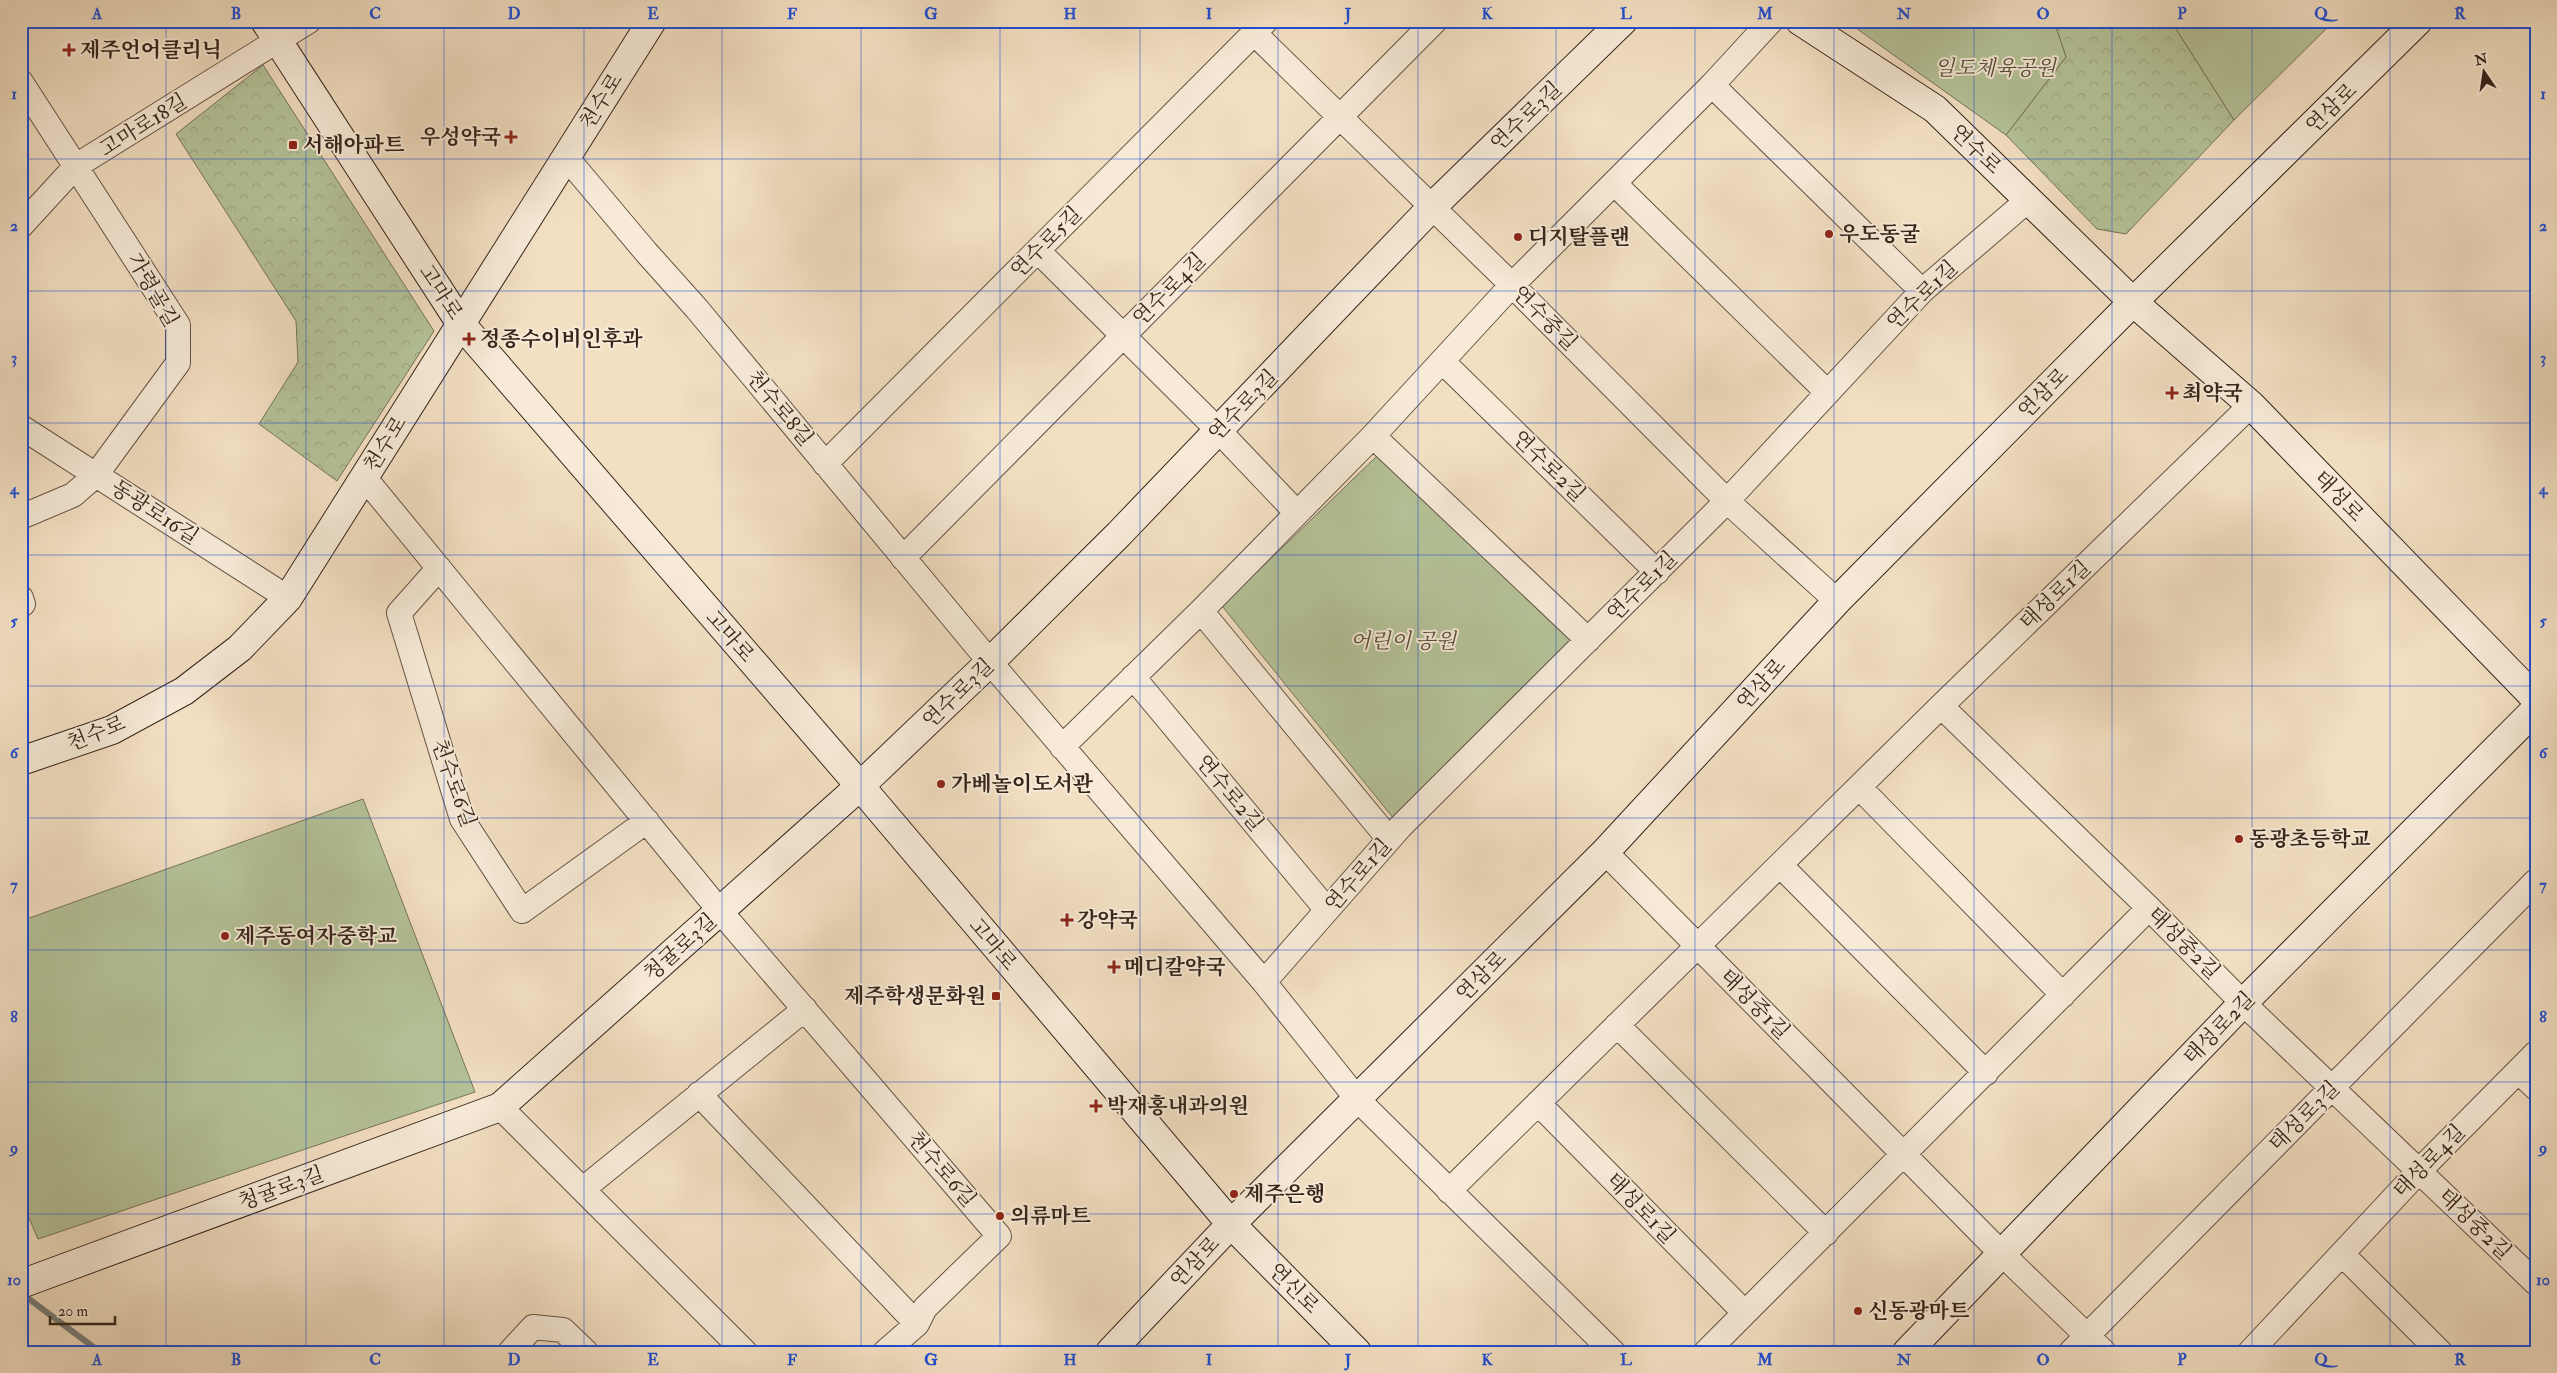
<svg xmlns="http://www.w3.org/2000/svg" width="2557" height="1373" viewBox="0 0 2557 1373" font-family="'IM FELL Double Pica','Noto Serif KR',serif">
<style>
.forest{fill:url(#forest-crowns);stroke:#76745a}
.park{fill:#b5c399;stroke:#76745a}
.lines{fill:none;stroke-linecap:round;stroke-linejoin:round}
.stream{stroke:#777e7d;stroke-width:6}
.street-casing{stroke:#655345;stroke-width:26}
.secondary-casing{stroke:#36241b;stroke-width:30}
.street{stroke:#f7ebd8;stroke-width:24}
.secondary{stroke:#f7ebd8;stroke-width:28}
.grid{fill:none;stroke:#1d4ed8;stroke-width:1;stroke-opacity:0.55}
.poi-dot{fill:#8f2418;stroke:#f7ebd8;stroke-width:2}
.labels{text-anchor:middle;stroke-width:4;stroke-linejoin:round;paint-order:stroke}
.poi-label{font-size:21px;font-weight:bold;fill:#36241b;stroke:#f7ebd8;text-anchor:start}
.park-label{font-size:21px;font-style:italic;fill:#564c3a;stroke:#f7ebd8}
.street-label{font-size:21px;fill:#36241b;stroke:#f7ebd8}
.neatline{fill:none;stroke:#1d4ed8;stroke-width:2}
.grid-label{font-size:16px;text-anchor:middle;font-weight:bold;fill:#1d4ed8}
</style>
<defs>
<pattern id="forest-crowns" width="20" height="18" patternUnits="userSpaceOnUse" patternTransform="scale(1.25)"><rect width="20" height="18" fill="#b5c399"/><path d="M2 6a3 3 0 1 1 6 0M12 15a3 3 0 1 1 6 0" fill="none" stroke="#9ca783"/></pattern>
</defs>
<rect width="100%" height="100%" fill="#f3e0c3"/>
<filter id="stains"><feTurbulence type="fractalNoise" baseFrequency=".004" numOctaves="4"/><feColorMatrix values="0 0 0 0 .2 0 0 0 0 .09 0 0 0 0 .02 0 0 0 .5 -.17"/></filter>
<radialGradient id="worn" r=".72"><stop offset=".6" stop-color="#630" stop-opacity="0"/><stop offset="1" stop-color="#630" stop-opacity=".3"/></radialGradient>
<path class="forest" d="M 2054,21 L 2171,21 L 2234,120 L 2126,234 L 2097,229 L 2006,135 L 2066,57 Z
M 263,65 L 434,331 L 337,481 L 259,424 L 298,362 L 296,321 L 176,134 Z"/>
<path class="park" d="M 1846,21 L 2054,21 L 2066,57 L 2006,135 Z
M 2171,21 L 2334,21 L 2234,120 Z
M 1378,455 L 1573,639 L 1394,819 L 1222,606 Z
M 363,799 L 475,1092 L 38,1239 L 21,1199 L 21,921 Z"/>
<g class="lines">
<path class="stream" d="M 21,1293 L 100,1352"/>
<g class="street-casing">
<path id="street" d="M 1254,33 L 1512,285 L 1727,501 L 1837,601
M 21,82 L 178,325 L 178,363 L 96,475 L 73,495 L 21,517
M 1712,85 L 1922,291
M 566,157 L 646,252 L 697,309 L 990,662 L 1264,982 L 1358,1100 L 1613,1352
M 1614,183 L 1827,392
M 21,226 L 76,166 L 309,21
M 1038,251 L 1219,431 L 1297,513
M 1442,361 L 1657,572
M 21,427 L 288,598
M 1373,436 L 1512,285 L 1712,85 L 1771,21
M 825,464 L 1266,21
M 364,477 L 720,911 L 999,1236 L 925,1308 L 917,1324 L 885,1352
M 903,558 L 1435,21
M 439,568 L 399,613 L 462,819 L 522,911 L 647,821
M 21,598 L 23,604
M 1201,611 L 1389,839
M 1133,677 L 1327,910
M 1941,706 L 2149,908 L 2243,1003 L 2536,1283
M 1062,747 L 1201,611 L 1373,436 L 1588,640
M 1859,787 L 2063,995
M 1605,852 L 2002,1254 L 2104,1352
M 1780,865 L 1986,1073
M 1264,982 L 1400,827 L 1727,501 L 1922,291 L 2028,200
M 1617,1025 L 1826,1233
M 2518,1071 L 2536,1088
M 699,1094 L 917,1324
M 1538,1103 L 1745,1313
M 500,1107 L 745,1352
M 583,1189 L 805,1009
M 1449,1191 L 1941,706 L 2251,405
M 2342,1254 L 2440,1352
M 510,1352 L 533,1327 L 563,1330 L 586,1352
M 1706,1352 L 2149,908
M 2071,1352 L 2536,881
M 2250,1352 L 2420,1170 L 2536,1053"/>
</g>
<g class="secondary-casing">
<path id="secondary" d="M 265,21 L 461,324 L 860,786 L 1231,1224 L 1357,1352
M 1800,21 L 1935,109 L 2133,302 L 2251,405 L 2536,699
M 21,761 L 112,730 L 184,691 L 240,648 L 288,598 L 652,21
M 21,1284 L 500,1107 L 860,786 L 990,662 L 1119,534 L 1432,207 L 1623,21
M 1110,1352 L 1231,1224 L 1605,852 L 1837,601 L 2133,302 L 2418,21
M 1907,1352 L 2243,1003 L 2536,709"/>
</g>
<use href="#street" class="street"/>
<use href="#secondary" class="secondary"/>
</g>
<path class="grid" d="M 166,21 L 166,1352M 306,21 L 306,1352M 444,21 L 444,1352M 584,21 L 584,1352M 722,21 L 722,1352M 861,21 L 861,1352M 1000,21 L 1000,1352M 1140,21 L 1140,1352M 1278,21 L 1278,1352M 1418,21 L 1418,1352M 1556,21 L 1556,1352M 1695,21 L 1695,1352M 1834,21 L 1834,1352M 1974,21 L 1974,1352M 2112,21 L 2112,1352M 2252,21 L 2252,1352M 2390,21 L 2390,1352M 21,159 L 2536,159M 21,291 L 2536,291M 21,423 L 2536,423M 21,555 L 2536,555M 21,686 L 2536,686M 21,818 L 2536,818M 21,950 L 2536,950M 21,1082 L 2536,1082M 21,1214 L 2536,1214"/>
<g class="poi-dot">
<path d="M66.5 42.5h5v5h5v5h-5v5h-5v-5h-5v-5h5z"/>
<path d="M508.5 129.5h5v5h5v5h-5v5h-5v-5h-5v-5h5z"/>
<rect x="288" y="140" width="10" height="10" rx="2.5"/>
<circle cx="1829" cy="234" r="5"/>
<circle cx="1518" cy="237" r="5"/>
<path d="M466.5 331.5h5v5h5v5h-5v5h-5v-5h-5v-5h5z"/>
<path d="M2169.5 385.5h5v5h5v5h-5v5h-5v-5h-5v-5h5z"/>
<circle cx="941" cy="784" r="5"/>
<circle cx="2239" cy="839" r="5"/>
<path d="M1064.5 912.5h5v5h5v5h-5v5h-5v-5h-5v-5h5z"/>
<circle cx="225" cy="936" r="5"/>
<path d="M1111.5 959.5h5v5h5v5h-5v5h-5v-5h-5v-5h5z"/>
<rect x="991" y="991" width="10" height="10" rx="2.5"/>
<path d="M1093.5 1098.5h5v5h5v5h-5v5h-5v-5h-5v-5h5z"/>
<circle cx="1234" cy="1194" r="5"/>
<circle cx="1000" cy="1216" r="5"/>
<circle cx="1858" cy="1311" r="5"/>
</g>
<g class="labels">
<g class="poi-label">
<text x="80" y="57">제주언어클리닉</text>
<text x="501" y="144" text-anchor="end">우성약국</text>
<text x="303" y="152">서해아파트</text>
<text x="1839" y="241">우도동굴</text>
<text x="1528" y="244">디지탈플랜</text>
<text x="480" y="346">정종수이비인후과</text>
<text x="2182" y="400">최약국</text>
<text x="951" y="791">가베놀이도서관</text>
<text x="2249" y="846">동광초등학교</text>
<text x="1077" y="927">강약국</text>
<text x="235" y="943">제주동여자중학교</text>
<text x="1124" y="974">메디칼약국</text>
<text x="986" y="1003" text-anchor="end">제주학생문화원</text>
<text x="1107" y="1113">박재홍내과의원</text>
<text x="1244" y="1201">제주은행</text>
<text x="1010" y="1223">의류마트</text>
<text x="1868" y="1318">신동광마트</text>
</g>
<g class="park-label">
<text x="1995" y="75">일도체육공원</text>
<text x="1403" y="648">어린이 공원</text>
</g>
<g class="street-label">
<text transform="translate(601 101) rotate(-58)" y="7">천수로</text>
<text transform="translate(2331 108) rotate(-44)" y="7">연삼로</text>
<text transform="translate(1526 116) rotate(-44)" y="7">연수로3길</text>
<text transform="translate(143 125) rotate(-32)" y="7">고마로18길</text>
<text transform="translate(1976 149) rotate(44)" y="7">연수로</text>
<text transform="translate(1046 242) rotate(-45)" y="7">연수로5길</text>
<text transform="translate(1169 289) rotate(-45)" y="7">연수로4길</text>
<text transform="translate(153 290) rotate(60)" y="7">가령골길</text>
<text transform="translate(441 292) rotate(57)" y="7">고마로</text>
<text transform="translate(1922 295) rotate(-44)" y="7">연수로1길</text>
<text transform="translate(1545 318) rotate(45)" y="7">연수중길</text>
<text transform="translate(2043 393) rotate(-45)" y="7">연삼로</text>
<text transform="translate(1243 405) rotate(-46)" y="7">연수로3길</text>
<text transform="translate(780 408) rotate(50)" y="7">천수로8길</text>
<text transform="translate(385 444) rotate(-58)" y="7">천수로</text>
<text transform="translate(1549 466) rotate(44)" y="7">연수로2길</text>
<text transform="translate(2339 496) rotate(46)" y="7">태성로</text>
<text transform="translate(155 512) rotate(33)" y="7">동광로16길</text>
<text transform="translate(1642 586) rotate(-45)" y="7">연수로1길</text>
<text transform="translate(2055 595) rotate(-44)" y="7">태성로1길</text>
<text transform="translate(730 636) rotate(49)" y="7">고마로</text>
<text transform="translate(1761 684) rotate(-48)" y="7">연삼로</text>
<text transform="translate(958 693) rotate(-44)" y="7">연수로3길</text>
<text transform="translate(96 733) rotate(-22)" y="7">천수로</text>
<text transform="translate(454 783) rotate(70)" y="7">천수로6길</text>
<text transform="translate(1230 793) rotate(50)" y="7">연수로2길</text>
<text transform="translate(1358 875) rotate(-49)" y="7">연수로1길</text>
<text transform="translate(2184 943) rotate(45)" y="7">태성중2길</text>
<text transform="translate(993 944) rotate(50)" y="7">고마로</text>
<text transform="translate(680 947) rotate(-42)" y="7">청귤로3길</text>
<text transform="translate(1481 976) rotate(-45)" y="7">연삼로</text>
<text transform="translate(1755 1004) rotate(45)" y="7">태성중1길</text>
<text transform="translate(2219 1028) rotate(-46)" y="7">태성로2길</text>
<text transform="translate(2304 1116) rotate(-45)" y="7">태성로3길</text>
<text transform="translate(2429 1161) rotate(-46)" y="7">태성로4길</text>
<text transform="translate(942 1169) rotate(49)" y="7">천수로6길</text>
<text transform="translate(281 1188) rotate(-20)" y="7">청귤로3길</text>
<text transform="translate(1641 1208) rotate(46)" y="7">태성로1길</text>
<text transform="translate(2475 1224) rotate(44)" y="7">태성중2길</text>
<text transform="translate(1195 1262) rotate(-47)" y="7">연삼로</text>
<text transform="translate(1294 1288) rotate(45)" y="7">연신로</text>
</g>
</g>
<rect width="2557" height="1373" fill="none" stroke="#f3e0c3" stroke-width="55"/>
<g transform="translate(2484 72) rotate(347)" stroke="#f7ebd8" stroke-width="4" paint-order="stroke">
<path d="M0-4L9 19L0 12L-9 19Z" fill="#36241b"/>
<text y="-8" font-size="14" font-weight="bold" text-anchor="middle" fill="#36241b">N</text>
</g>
<path d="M50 1316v8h65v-8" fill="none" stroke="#36241b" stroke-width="2.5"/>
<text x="58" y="1316" font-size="15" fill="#36241b" stroke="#f7ebd8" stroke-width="4" paint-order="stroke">20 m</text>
<rect x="28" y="28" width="2502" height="1318" class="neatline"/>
<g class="grid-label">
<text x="97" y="19">A</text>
<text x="236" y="19">B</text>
<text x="375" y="19">C</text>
<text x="514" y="19">D</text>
<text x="653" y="19">E</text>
<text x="792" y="19">F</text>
<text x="931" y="19">G</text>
<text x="1070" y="19">H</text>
<text x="1209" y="19">I</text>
<text x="1348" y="19">J</text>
<text x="1487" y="19">K</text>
<text x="1626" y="19">L</text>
<text x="1765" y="19">M</text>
<text x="1904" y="19">N</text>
<text x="2043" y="19">O</text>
<text x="2182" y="19">P</text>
<text x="2321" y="19">Q</text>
<text x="2460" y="19">R</text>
<text x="14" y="99">1</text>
<text x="2543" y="99">1</text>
<text x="14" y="231">2</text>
<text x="2543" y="231">2</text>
<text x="14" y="363">3</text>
<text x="2543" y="363">3</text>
<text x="14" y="494">4</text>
<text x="2543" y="494">4</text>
<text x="14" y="626">5</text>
<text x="2543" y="626">5</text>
<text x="14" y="758">6</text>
<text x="2543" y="758">6</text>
<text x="14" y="890">7</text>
<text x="2543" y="890">7</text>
<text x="14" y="1022">8</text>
<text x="2543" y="1022">8</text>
<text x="14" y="1153">9</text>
<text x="2543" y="1153">9</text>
<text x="14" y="1285">10</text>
<text x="2543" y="1285">10</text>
<text x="97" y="1365">A</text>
<text x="236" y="1365">B</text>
<text x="375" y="1365">C</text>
<text x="514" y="1365">D</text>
<text x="653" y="1365">E</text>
<text x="792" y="1365">F</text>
<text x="931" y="1365">G</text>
<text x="1070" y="1365">H</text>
<text x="1209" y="1365">I</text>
<text x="1348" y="1365">J</text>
<text x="1487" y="1365">K</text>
<text x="1626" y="1365">L</text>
<text x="1765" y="1365">M</text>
<text x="1904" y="1365">N</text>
<text x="2043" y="1365">O</text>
<text x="2182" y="1365">P</text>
<text x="2321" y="1365">Q</text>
<text x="2460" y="1365">R</text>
</g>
<rect width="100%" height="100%" filter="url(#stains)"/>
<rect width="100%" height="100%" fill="url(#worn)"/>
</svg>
